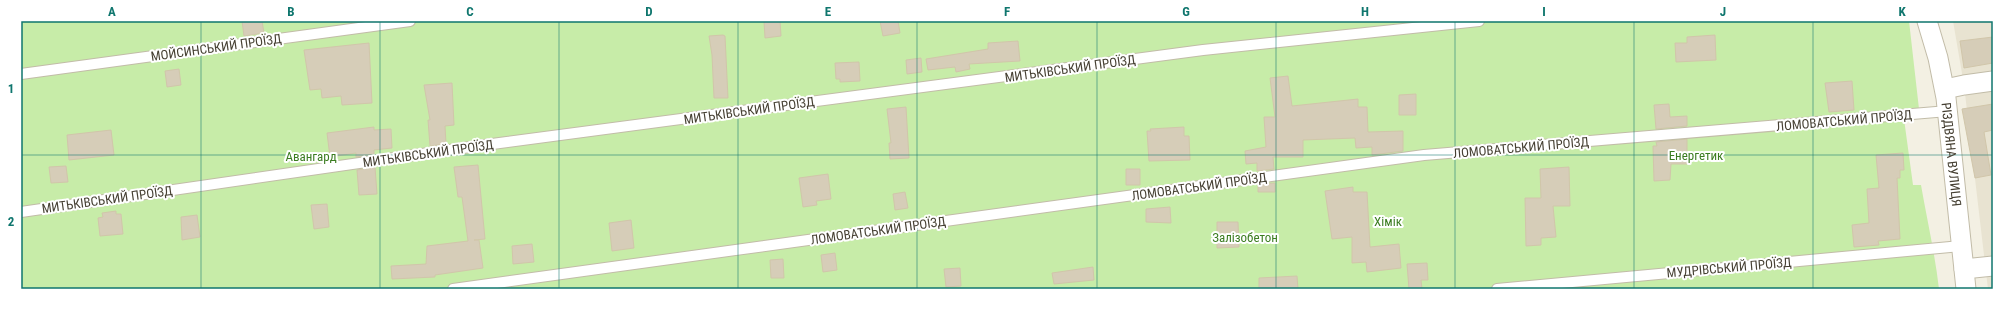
<svg xmlns="http://www.w3.org/2000/svg" width="2014" height="310" viewBox="0 0 2014 310" font-family="'Roboto Condensed',sans-serif">
<style>
.residential{fill:#e8e3d1}
.green{fill:#c7eca8}
.building{fill:#d6cdb8;stroke:#d1c6aa}
.lines{fill:none;stroke-linecap:round;stroke-linejoin:round}
.service-casing{stroke:#c2bca8;stroke-width:12}
.minor-casing{stroke:#c2bca8;stroke-width:21}
.service{stroke:#fff;stroke-width:10}
.minor{stroke:#fff;stroke-width:19}
.grid{fill:none;stroke:#0f766e;stroke-width:1;stroke-opacity:0.55}
.labels{text-anchor:middle;stroke-width:4;stroke-linejoin:round;paint-order:stroke}
.street-label{font-size:13px;fill:#464033;stroke:#fff}
.park-label{font-size:13px;fill:#3b7c21;stroke:#fff}
.neatline{fill:none;stroke:#0f766e;stroke-width:1.5}
.grid-label{font-size:13px;text-anchor:middle;font-weight:bold;fill:#0f766e}
</style>
<rect width="100%" height="100%" fill="#f3f0e3"/>
<path class="residential" d="M 1953,21 L 1993,21 L 1993,289 L 1988,289 L 1964,85 Z"/>
<path class="green" d="M 21,21 L 1909,21 L 1919,109 L 1904,119 L 1913,185 L 1921,185 C 1927,220 1935,254 1939,289 L 23,289 L 21,279 Z"/>
<path class="building" d="M 242,21 L 262,21 L 264,33 L 244,36 Z
M 764,21 L 780,21 L 781,36 L 765,38 Z
M 880,21 L 898,21 L 900,33 L 883,36 Z
M 723,35 L 725,36 L 728,98 L 714,98 L 712,55 L 709,36 Z
M 1715,35 L 1716,60 L 1676,62 L 1675,43 L 1687,43 L 1687,37 Z
M 1993,37 L 1993,63 L 1964,68 L 1960,41 Z
M 1018,41 L 1020,61 L 969,64 L 970,69 L 956,72 L 955,67 L 928,70 L 926,59 L 988,49 L 988,43 Z
M 369,43 L 372,103 L 342,105 L 341,96 L 322,98 L 321,89 L 310,90 L 304,50 Z
M 921,58 L 922,72 L 907,74 L 906,60 Z
M 859,62 L 860,81 L 840,82 L 840,79 L 836,79 L 835,63 Z
M 179,69 L 181,85 L 167,87 L 165,71 Z
M 1288,76 L 1292,106 L 1358,99 L 1358,107 L 1367,107 L 1368,132 L 1403,131 L 1403,151 L 1372,155 L 1372,147 L 1356,148 L 1355,138 L 1303,140 L 1303,157 L 1273,157 L 1274,169 L 1257,171 L 1257,163 L 1246,164 L 1245,151 L 1266,147 L 1264,117 L 1275,117 L 1270,78 Z
M 1852,81 L 1854,110 L 1829,112 L 1825,83 Z
M 452,83 L 454,125 L 445,126 L 446,144 L 430,146 L 428,120 L 430,120 L 424,85 Z
M 1416,94 L 1416,115 L 1399,115 L 1399,95 Z
M 1669,104 L 1670,117 L 1687,116 L 1687,126 L 1656,129 L 1654,105 Z
M 1993,104 L 1993,130 L 1984,132 L 1991,175 L 1975,178 L 1962,109 Z
M 906,107 L 909,158 L 890,159 L 889,143 L 891,143 L 887,109 Z
M 374,127 L 374,130 L 391,129 L 392,148 L 374,150 L 374,154 L 356,157 L 356,153 L 330,157 L 327,133 Z
M 1184,127 L 1184,136 L 1189,136 L 1190,160 L 1149,161 L 1147,131 L 1151,131 L 1150,129 Z
M 111,130 L 114,155 L 69,160 L 67,135 Z
M 1687,139 L 1687,164 L 1671,164 L 1670,180 L 1654,181 L 1653,146 L 1657,146 L 1656,142 Z
M 1903,153 L 1904,170 L 1900,170 L 1900,178 L 1897,178 L 1900,239 L 1878,241 L 1879,245 L 1854,247 L 1852,225 L 1869,223 L 1867,189 L 1879,188 L 1876,155 Z
M 478,165 L 485,239 L 474,240 L 479,240 L 483,268 L 435,275 L 435,277 L 392,279 L 391,266 L 426,264 L 427,246 L 468,241 L 462,197 L 458,197 L 454,167 Z
M 66,166 L 68,182 L 51,183 L 49,167 Z
M 375,167 L 377,194 L 359,195 L 357,170 Z
M 1569,167 L 1570,206 L 1553,206 L 1556,237 L 1541,238 L 1541,245 L 1526,246 L 1525,198 L 1541,198 L 1540,169 Z
M 1126,169 L 1140,169 L 1140,185 L 1126,185 Z
M 828,174 L 831,199 L 816,201 L 817,205 L 803,207 L 799,178 Z
M 1275,183 L 1275,192 L 1258,192 L 1258,184 Z
M 1353,187 L 1353,192 L 1367,192 L 1370,247 L 1399,244 L 1401,268 L 1367,272 L 1366,262 L 1352,263 L 1352,237 L 1332,239 L 1325,191 Z
M 905,192 L 908,208 L 895,210 L 893,194 Z
M 327,204 L 329,227 L 314,229 L 311,205 Z
M 1170,207 L 1171,223 L 1146,222 L 1146,209 Z
M 116,211 L 116,214 L 121,214 L 123,234 L 100,236 L 98,218 L 103,217 L 102,213 Z
M 197,215 L 200,237 L 182,240 L 181,217 Z
M 631,220 L 634,248 L 612,251 L 609,223 Z
M 1217,222 L 1238,222 L 1239,247 L 1217,248 Z
M 532,244 L 534,262 L 513,264 L 512,246 Z
M 835,253 L 837,270 L 823,272 L 821,255 Z
M 783,259 L 784,278 L 771,278 L 770,260 Z
M 1427,263 L 1428,280 L 1421,280 L 1422,289 L 1409,289 L 1407,264 Z
M 1093,267 L 1094,280 L 1054,284 L 1052,273 Z
M 960,268 L 961,286 L 946,287 L 944,269 Z
M 1297,276 L 1298,289 L 1259,289 L 1259,278 Z"/>
<g class="lines">
<g class="service-casing">
<path id="service" d="M 21,74 L 410,21
M 21,212 L 477,146 L 1203,50 L 1479,21
M 453,289 L 1424,155 L 1948,111
M 1497,289 L 1961,246"/>
</g>
<g class="minor-casing">
<g id="minor">
<path id="s1" d="M 1927,21 L 1938,58 L 1946,98 L 1966,289"/>
<path d="M 1945,89 L 1964,85 L 1993,81"/>
<path d="M 1964,269 L 1993,266"/>
</g>
</g>
<use href="#service" class="service"/>
<use href="#minor" class="minor"/>
</g>
<path class="grid" d="M 201,21 L 201,289M 380,21 L 380,289M 559,21 L 559,289M 738,21 L 738,289M 917,21 L 917,289M 1097,21 L 1097,289M 1276,21 L 1276,289M 1455,21 L 1455,289M 1634,21 L 1634,289M 1813,21 L 1813,289M 21,155 L 1993,155"/>
<g class="labels">
<g class="street-label">
<text transform="translate(216 47) rotate(-8)" y="5">МОЙСИНСЬКИЙ ПРОЇЗД</text>
<text transform="translate(1070 68) rotate(-8)" y="5">МИТЬКІВСЬКИЙ ПРОЇЗД</text>
<text transform="translate(749 110) rotate(-8)" y="5">МИТЬКІВСЬКИЙ ПРОЇЗД</text>
<text transform="translate(1844 120) rotate(-5)" y="5">ЛОМОВАТСЬКИЙ ПРОЇЗД</text>
<text transform="translate(1521 147) rotate(-5)" y="5">ЛОМОВАТСЬКИЙ ПРОЇЗД</text>
<text transform="translate(428 153) rotate(-8)" y="5">МИТЬКІВСЬКИЙ ПРОЇЗД</text>
<text dy="5" stroke="none"><textPath href="#s1" startOffset="136">РІЗДВЯНА ВУЛИЦЯ</textPath></text>
<text transform="translate(1199 186) rotate(-8)" y="5">ЛОМОВАТСЬКИЙ ПРОЇЗД</text>
<text transform="translate(107 199) rotate(-8)" y="5">МИТЬКІВСЬКИЙ ПРОЇЗД</text>
<text transform="translate(878 230) rotate(-8)" y="5">ЛОМОВАТСЬКИЙ ПРОЇЗД</text>
<text transform="translate(1729 267) rotate(-5)" y="5">МУДРІВСЬКИЙ ПРОЇЗД</text>
</g>
<g class="park-label">
<text x="1696" y="160">Енергетик</text>
<text x="311" y="161">Авангард</text>
<text x="1388" y="226">Хімік</text>
<text x="1245" y="242">Залізобетон</text>
</g>
</g>
<rect width="2014" height="310" fill="none" stroke="#ffffff" stroke-width="44"/>
<rect x="22" y="22" width="1970" height="266" class="neatline"/>
<g class="grid-label">
<text x="112" y="16">A</text>
<text x="291" y="16">B</text>
<text x="470" y="16">C</text>
<text x="649" y="16">D</text>
<text x="828" y="16">E</text>
<text x="1007" y="16">F</text>
<text x="1186" y="16">G</text>
<text x="1365" y="16">H</text>
<text x="1544" y="16">I</text>
<text x="1723" y="16">J</text>
<text x="1902" y="16">K</text>
<text x="11" y="93">1</text>
<text x="11" y="226">2</text>
</g>
</svg>
